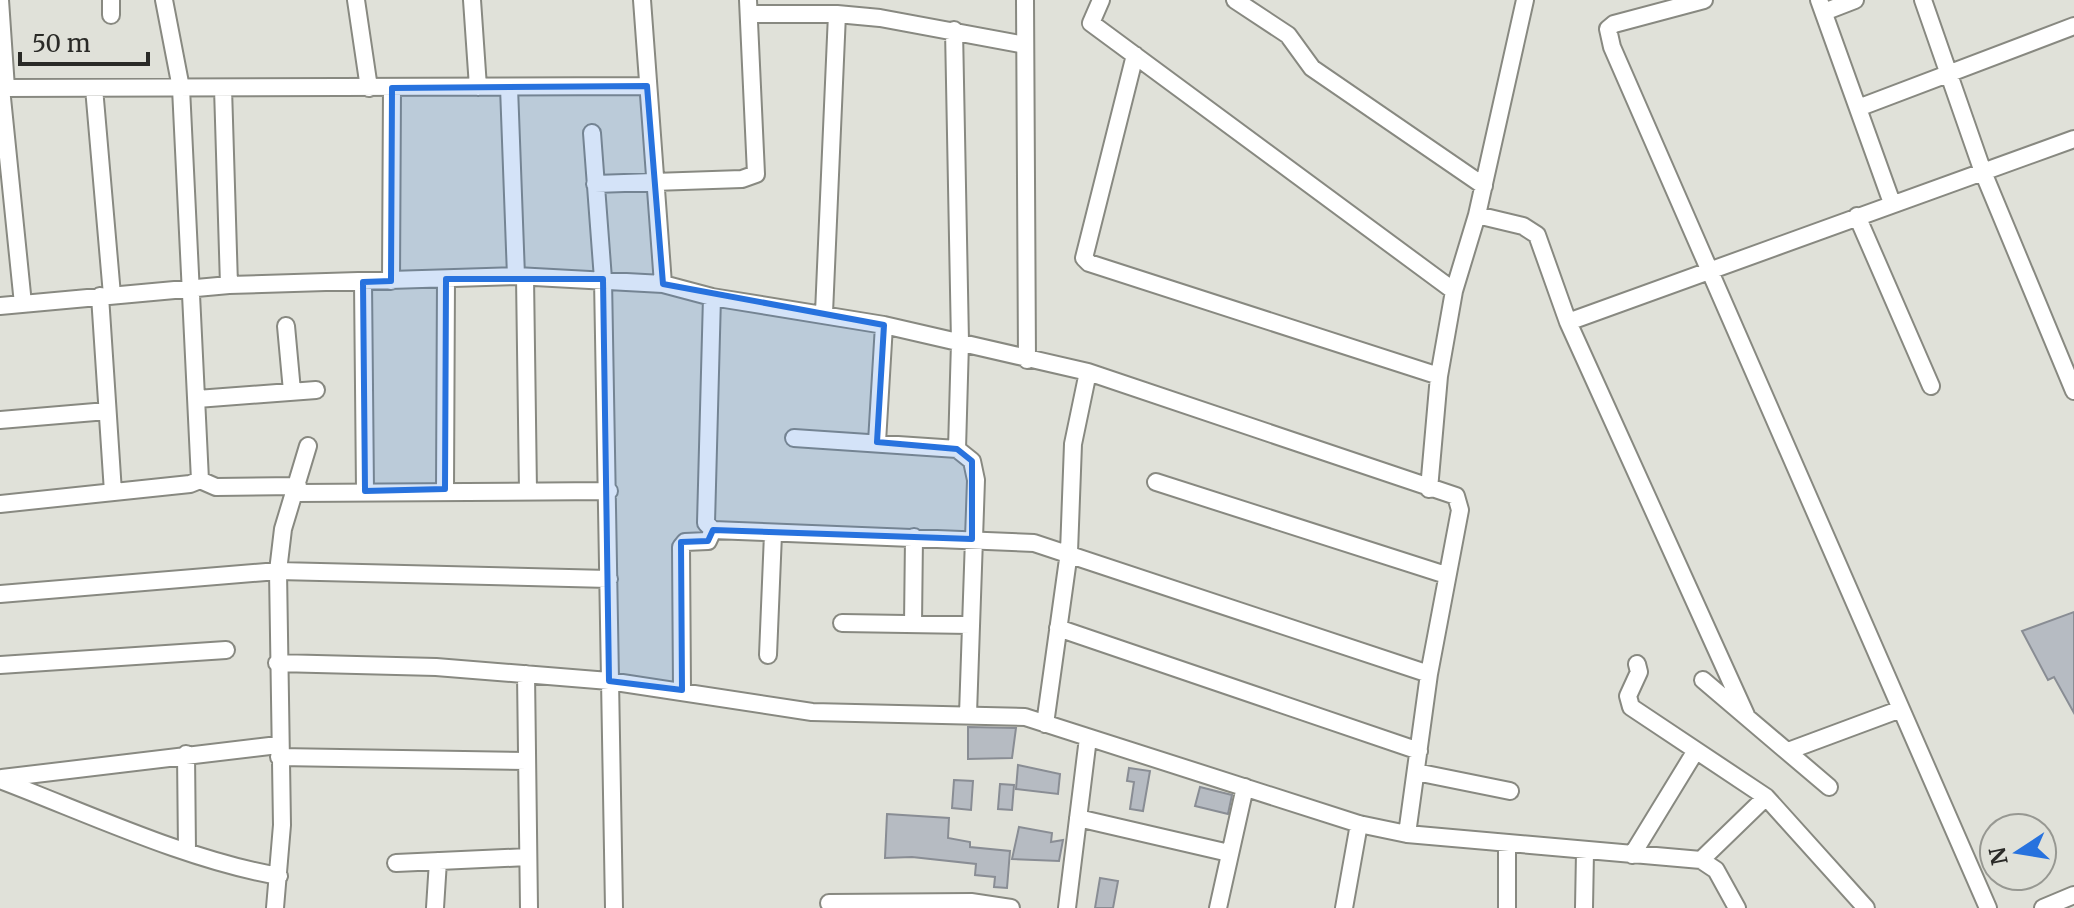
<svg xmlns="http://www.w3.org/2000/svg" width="2074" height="908" viewBox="0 0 2074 908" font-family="Merriweather,serif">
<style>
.building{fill:#b6bbc2;stroke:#898d94;stroke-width:2}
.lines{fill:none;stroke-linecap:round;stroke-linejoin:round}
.street-casing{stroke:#888981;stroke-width:20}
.street{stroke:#fff;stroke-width:16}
.marked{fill:#2772de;fill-opacity:0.2;stroke:#2772de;stroke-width:6;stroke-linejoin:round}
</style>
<rect width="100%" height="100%" fill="#e0e1d9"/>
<path class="building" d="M 2074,612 L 2074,713 L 2054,677 L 2048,680 L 2022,631 Z
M 968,727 L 1016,728 L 1012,758 L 968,759 Z
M 1018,765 L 1060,774 L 1058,794 L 1016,789 Z
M 1129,768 L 1150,771 L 1143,811 L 1130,809 L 1134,782 L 1127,781 Z
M 954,780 L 973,781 L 971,810 L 952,808 Z
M 1000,784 L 1014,785 L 1012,810 L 998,809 Z
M 1200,787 L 1232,795 L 1228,814 L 1195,806 Z
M 887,814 L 949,818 L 948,838 L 970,842 L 970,847 L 1010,851 L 1007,888 L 994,887 L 995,877 L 975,875 L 976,864 L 912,857 L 885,858 Z
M 1019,827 L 1052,833 L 1051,842 L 1063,840 L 1059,861 L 1012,859 Z
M 1100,878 L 1118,881 L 1113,908 L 1095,908 Z"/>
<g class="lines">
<g class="street-casing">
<path id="street" d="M 0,0 L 6,88
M 111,0 L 111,15
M 356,0 L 369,88
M 472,0 L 478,87
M 642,0 L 663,284
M 1025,0 L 1027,360
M 1101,0 L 1091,23 L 1454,291
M 1235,0 L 1288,35 L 1312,68 L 1484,186
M 1704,0 L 1614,24 L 1608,29 L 1612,47 L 1988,908
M 1819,0 L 1892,203
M 1923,0 L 1983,172 L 2074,391
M 1824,12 L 1855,0
M 750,14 L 837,14 L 880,18 L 1025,45
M 954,30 L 960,342 L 957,449
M 1135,55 L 1084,258 L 1089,263 L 1439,376
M 509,87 L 516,276
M 0,88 L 647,86
M 1,88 L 23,304
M 94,88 L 112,295
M 223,88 L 229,285
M 1858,108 L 2074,26
M 592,133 L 603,279 L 614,908
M 595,184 L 742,179 L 756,174 L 748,0
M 1477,215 L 1523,226 L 1537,235 L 1568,322 L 1746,715
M 1857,216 L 1931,386
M 525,277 L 528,491
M 391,281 L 392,88
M 363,282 L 365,491
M 100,296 L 113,492
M 712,297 L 706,523 L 713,530 L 1034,543 L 1429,674
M 0,306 L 229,285 L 516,276 L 663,284 L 712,297 L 884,325 L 1088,372 L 1456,496 L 1460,510 L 1429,674 L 1407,834
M 824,313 L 837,14
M 1568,322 L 2074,139
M 286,326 L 292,391
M 197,399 L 316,390
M 0,420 L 107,411
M 794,438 L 957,449 L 972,461 L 976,480 L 968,714
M 877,442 L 884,325
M 200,480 L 216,487 L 298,486
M 1156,482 L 1446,575
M 445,489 L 446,279
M 1429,489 L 1439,376 L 1454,291 L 1477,215 L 1525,0
M 296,493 L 609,491
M 0,504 L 190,484 L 200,480 L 181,88 L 164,0
M 0,594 L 278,571 L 609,579
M 842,623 L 970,625
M 913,624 L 914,537
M 1058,628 L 1419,751
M 768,655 L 773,534
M 277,663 L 436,667 L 609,681 L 812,712 L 1025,717 L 1359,824 L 1407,834 L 1701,860 L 1716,870 L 1737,908
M 1637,664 L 1639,672 L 1628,696 L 1631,707 L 1766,797 L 1866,908
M 0,665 L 226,650
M 526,674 L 529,908
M 1703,680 L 1829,787
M 682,690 L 681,547 L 685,542 L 708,541 L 713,530
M 1045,724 L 1069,552 L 1073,444 L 1088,372
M 1788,751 L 1901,709
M 186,754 L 187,850
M 279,757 L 527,761
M 1416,772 L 1510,791
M 2,778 L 278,745
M 0,780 C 87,813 189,861 279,876
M 1078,818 L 1229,853
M 1507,844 L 1507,908
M 1632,855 L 1695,752
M 1701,860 L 1766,797
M 396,863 L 528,857
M 829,903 L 971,902 L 1011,908
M 275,908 L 282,825 L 278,571 L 283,529 L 308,446
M 435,908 L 438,861
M 1067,908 L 1088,738
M 1218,908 L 1245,787
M 1344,908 L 1359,824
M 1584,908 L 1585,852
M 2043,908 L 2074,895"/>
</g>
<use href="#street" class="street"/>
</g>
<path class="marked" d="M 647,86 L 663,284 L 884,325 L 877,442 L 957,449 L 972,461 L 972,539 L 713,530 L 708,541 L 681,542 L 682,690 L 609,681 L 603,279 L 446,279 L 445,489 L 365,491 L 363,282 L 391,281 L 392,88 Z"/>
<g transform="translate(2018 852) rotate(258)"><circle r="38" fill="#e0e1d9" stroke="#979892" stroke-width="2"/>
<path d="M0-6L14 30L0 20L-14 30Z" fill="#2772de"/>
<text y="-12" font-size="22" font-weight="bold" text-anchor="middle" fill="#2a2a27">N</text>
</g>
<path d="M20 52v12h128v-12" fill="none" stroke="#2a2a27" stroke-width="4"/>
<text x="32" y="52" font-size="24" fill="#2a2a27" stroke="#e0e1d9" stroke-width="6" paint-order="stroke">50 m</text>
</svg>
